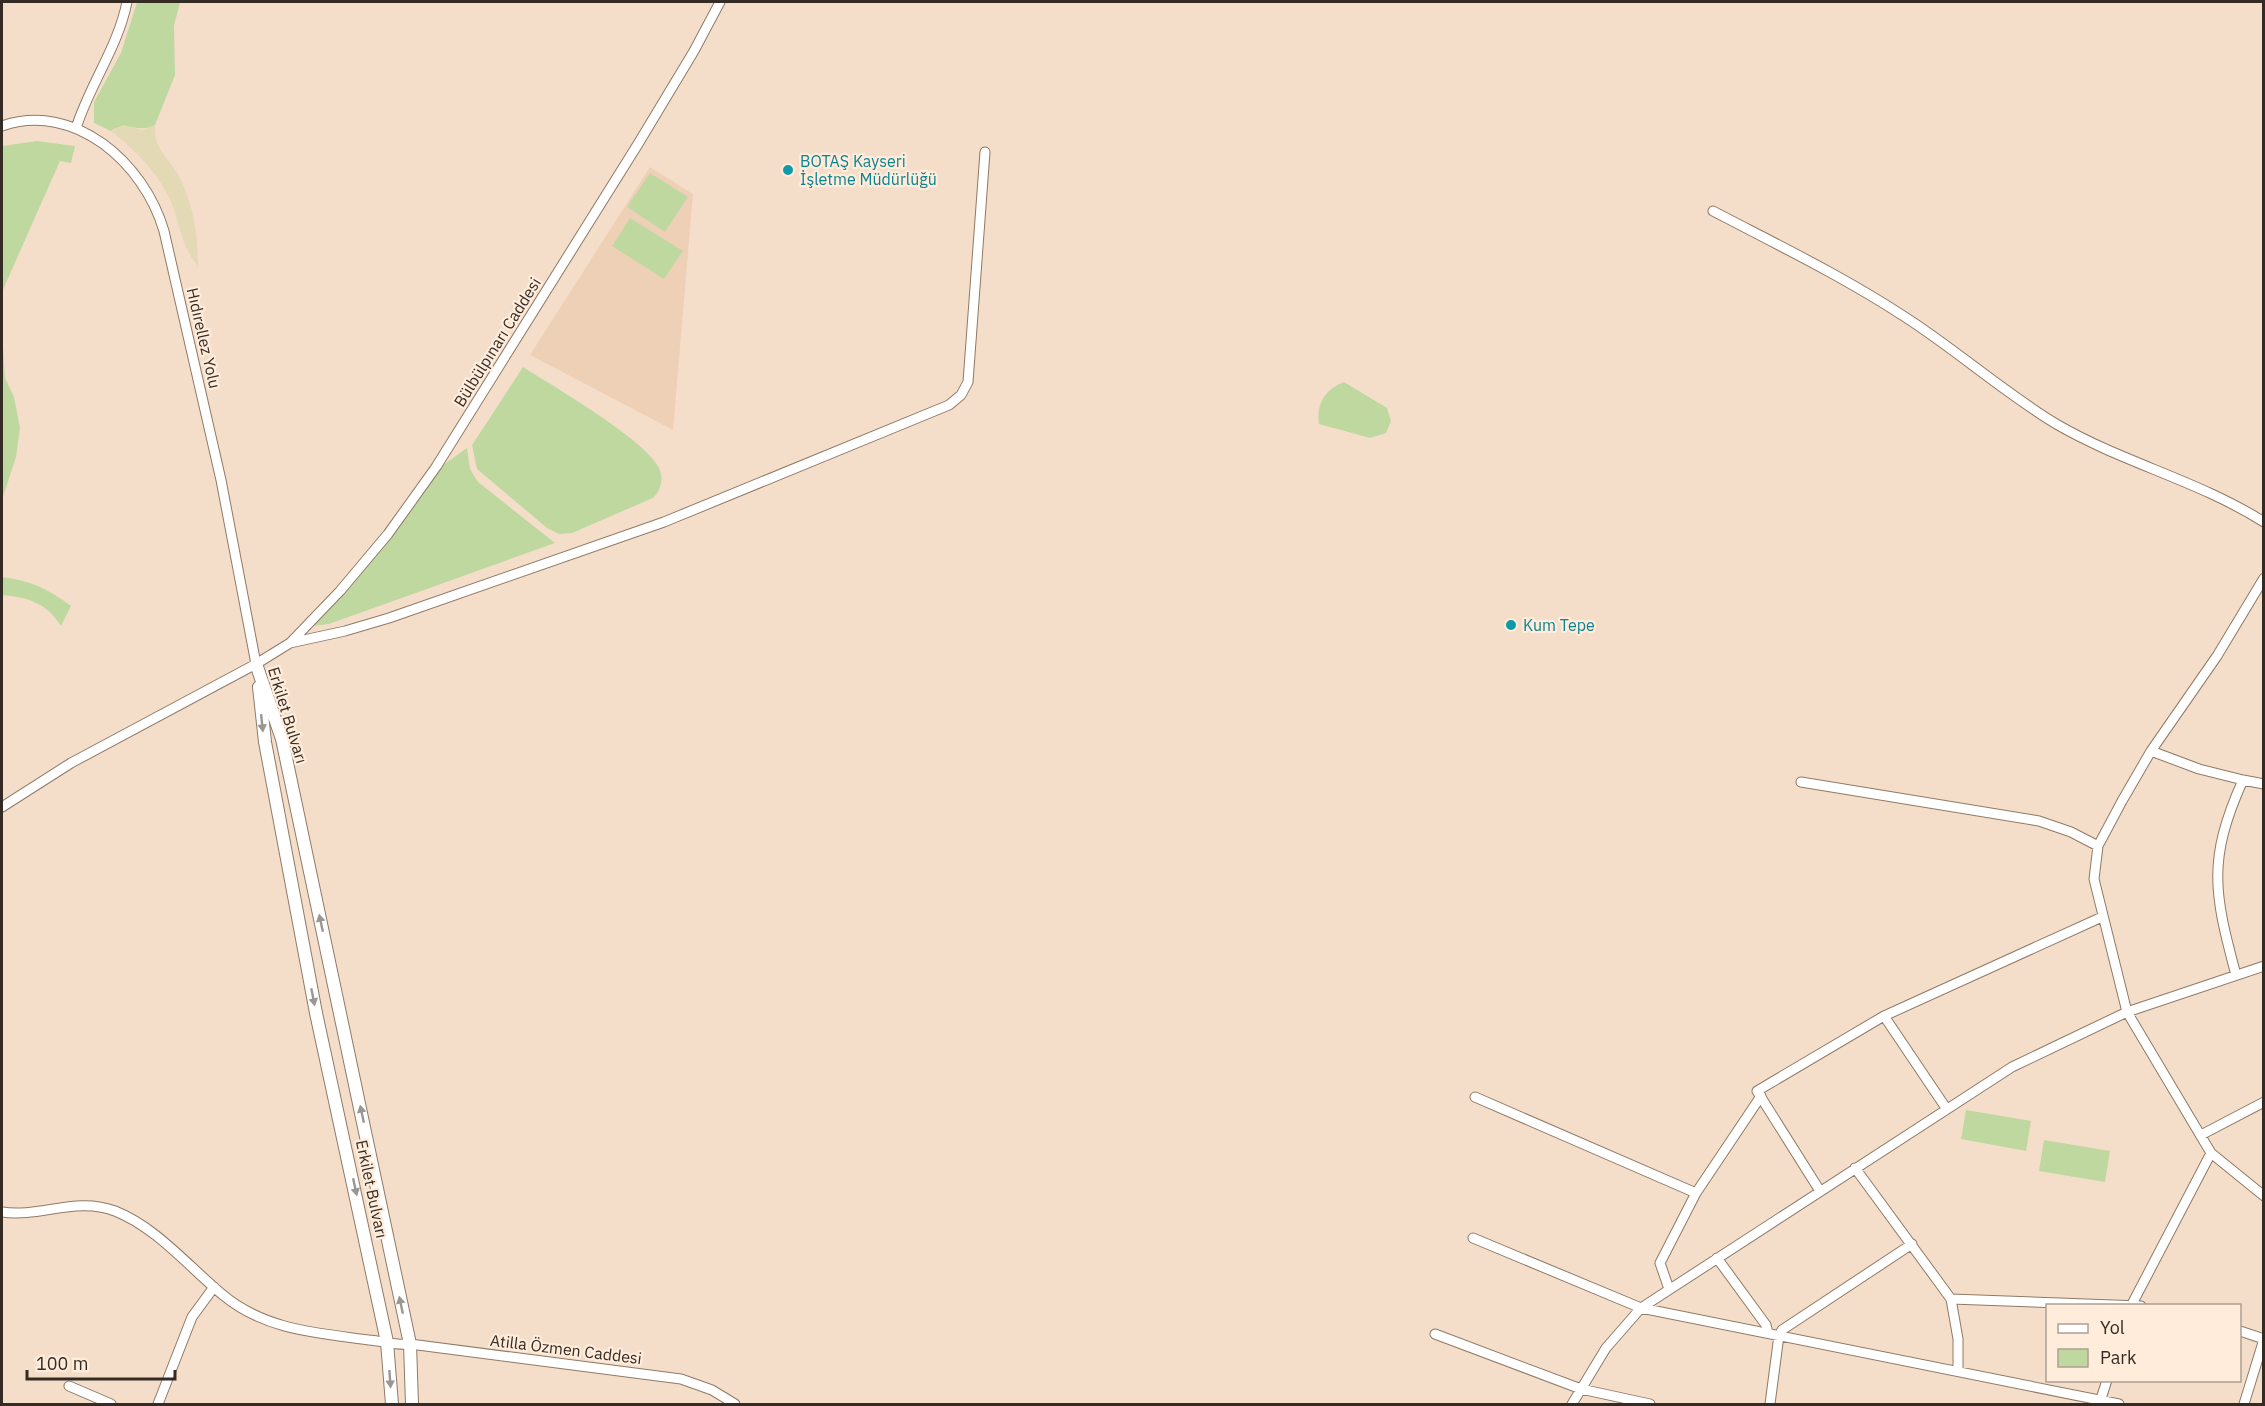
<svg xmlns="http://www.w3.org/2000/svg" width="2265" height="1406" viewBox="0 0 2265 1406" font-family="'IBM Plex Sans',sans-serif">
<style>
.built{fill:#eed0b7}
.green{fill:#bfd8a0}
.sand{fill:#e3d9b4}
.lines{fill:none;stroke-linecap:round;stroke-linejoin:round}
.minor-casing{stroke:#8f7a67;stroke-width:11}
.major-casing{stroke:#8f7a67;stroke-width:14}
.minor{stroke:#fff;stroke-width:9}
.major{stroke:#fff;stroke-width:12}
.oneway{fill:#9a9692}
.culture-dot{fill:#0f9aa8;stroke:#ffecdb;stroke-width:2}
.labels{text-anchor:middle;stroke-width:4.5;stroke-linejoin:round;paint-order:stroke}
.culture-label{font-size:16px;fill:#0d838f;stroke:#ffecdb;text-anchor:start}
.street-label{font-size:16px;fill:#342c24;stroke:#ffecdb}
</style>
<rect width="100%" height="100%" fill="#f5dec9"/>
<path class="built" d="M 650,167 L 693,194 L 673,430 L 530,355 Z"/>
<path class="green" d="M 137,2 L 180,2 L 174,26 L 175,75 L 155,125 C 140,134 124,120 111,131 L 94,123 L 94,102 L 121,53 Z
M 37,141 L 75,146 L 71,163 L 60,161 L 2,292 L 2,146 Z
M 650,173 L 688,197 L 665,232 L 627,207 Z
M 630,218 L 683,251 L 664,279 L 612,246 Z
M 2,332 L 5,378 L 14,397 L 20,428 L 16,457 L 2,500 Z
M 523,367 C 553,386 646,440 659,468 C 664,479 661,490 653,498 L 572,533 L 559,534 L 547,528 L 477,469 L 472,445 Z
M 1344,382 L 1387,408 L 1391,421 L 1386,433 L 1370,438 L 1319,424 C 1316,404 1325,389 1344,382 Z
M 467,448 L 470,469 L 478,482 L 555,543 L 329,624 L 304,627 L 380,540 L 432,473 Z
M 2,577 C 29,580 49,589 71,606 L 61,626 C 47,603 27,597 2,595 Z
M 1966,1110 L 2031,1121 L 2026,1151 L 1961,1139 Z
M 2044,1140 L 2110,1151 L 2105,1182 L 2039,1171 Z"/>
<path class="sand" d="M 123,125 L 142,130 L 155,125 C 152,150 173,161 182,182 C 194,209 198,237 198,266 C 182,248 181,229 173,207 C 161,175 137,152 111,131 Z"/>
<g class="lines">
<g class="minor-casing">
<path id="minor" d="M 2,126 C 75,101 144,163 164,231 L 221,480 L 256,664
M 76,128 C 90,84 118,47 127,2
M 1713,211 C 1778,245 1844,277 1905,317 C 1958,351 2004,393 2058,425 C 2124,463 2199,481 2264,522
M 2264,578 L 2217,656 L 2151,751 L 2122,801 L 2098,846 L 2094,879 L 2127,1012 L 2211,1153 L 2264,1196
M 290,643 L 345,631 L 389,618 L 664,522 L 949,405 L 961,395 L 968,382 L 985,152
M 2151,751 L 2199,769 L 2243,780
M 1801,782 L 2039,821 L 2071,832 L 2098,846
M 2,807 L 71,763 L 256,664 L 290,643 L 340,591 L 388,534 L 436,467 L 638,144 L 694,51 L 720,2
M 2236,975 C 2214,893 2207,860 2243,780 L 2264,784
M 1884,1016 L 2102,917
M 1475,1097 L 1696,1193
M 2201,1135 L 2264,1102
M 1855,1168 L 1951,1299 L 1958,1339 L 1958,1370
M 1820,1191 L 1757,1091 L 1884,1016 L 1946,1108
M 2,1212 C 40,1218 76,1196 115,1211 C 156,1227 189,1267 223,1295 C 265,1330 317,1333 369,1340 C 383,1341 396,1346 410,1344 L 681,1379 L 712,1390 L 735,1404
M 1473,1238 L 1641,1308 L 2119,1404
M 1717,1258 L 1766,1325 L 1768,1333
M 1669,1289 L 1660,1263 L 1696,1193 L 1761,1096
M 1951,1299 L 2141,1306
M 2131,1306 L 2211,1153
M 2240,1331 L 2264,1339
M 1435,1334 L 1581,1389 L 1650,1404
M 69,1386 L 111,1404
M 2100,1402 L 2107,1380
M 158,1404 L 192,1317 L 214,1287
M 1572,1404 L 1606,1348 L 1641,1308 L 2012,1067 L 2127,1012 L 2264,966
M 1770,1404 L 1779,1335 L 1782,1330 L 1912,1244
M 2244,1404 L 2264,1339"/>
</g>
<g class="major-casing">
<path id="major" d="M 256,664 L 282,739 L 365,1132 L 410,1344 L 412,1404
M 259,687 L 265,742 L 316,1013 L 387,1342 L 392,1404"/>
</g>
<use href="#minor" class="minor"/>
<use href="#major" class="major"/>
</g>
<defs><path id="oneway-solid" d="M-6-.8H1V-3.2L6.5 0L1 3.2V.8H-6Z" transform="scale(1.5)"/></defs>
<g class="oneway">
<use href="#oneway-solid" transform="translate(262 723) rotate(84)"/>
<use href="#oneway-solid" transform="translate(321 923) rotate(-102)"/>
<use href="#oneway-solid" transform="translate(313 997) rotate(79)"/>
<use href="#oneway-solid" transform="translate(362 1114) rotate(-102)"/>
<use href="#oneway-solid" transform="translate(355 1187) rotate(78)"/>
<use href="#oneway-solid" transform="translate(401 1305) rotate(-102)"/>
<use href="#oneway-solid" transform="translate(390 1379) rotate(86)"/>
</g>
<g class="culture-dot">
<circle cx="788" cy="170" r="6"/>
<circle cx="1511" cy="625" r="6"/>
</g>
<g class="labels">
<g class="culture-label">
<text x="800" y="167">BOTAŞ Kayseri<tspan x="800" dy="18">İşletme Müdürlüğü</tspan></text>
<text x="1523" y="631">Kum Tepe</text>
</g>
<g class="street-label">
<text transform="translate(204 338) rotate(77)" y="6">Hıdırellez Yolu</text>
<text transform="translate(497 342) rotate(-58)" y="6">Bülbülpınarı Caddesi</text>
<text transform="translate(288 715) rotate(73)" y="6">Erkilet Bulvarı</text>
<text transform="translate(372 1189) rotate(78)" y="6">Erkilet Bulvarı</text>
<text transform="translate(566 1349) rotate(7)" y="6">Atilla Özmen Caddesi</text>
</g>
</g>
<rect width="2265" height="1406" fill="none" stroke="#342c24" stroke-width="6"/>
<rect x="2046" y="1304" width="195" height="78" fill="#ffecdb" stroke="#ae9f92" stroke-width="1.5"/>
<rect x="2058" y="1324" width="30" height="9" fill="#ffffff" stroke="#ae9f92" stroke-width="1.5"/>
<text x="2100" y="1334" font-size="18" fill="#342c24">Yol</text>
<rect x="2058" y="1349" width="30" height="18" fill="#bfd8a0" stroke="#ae9f92" stroke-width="1.5"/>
<text x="2100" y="1364" font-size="18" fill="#342c24">Park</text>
<path d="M27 1370v9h148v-9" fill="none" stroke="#342c24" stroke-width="3"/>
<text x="36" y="1370" font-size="18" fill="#342c24" stroke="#ffecdb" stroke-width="4.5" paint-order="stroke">100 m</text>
</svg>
